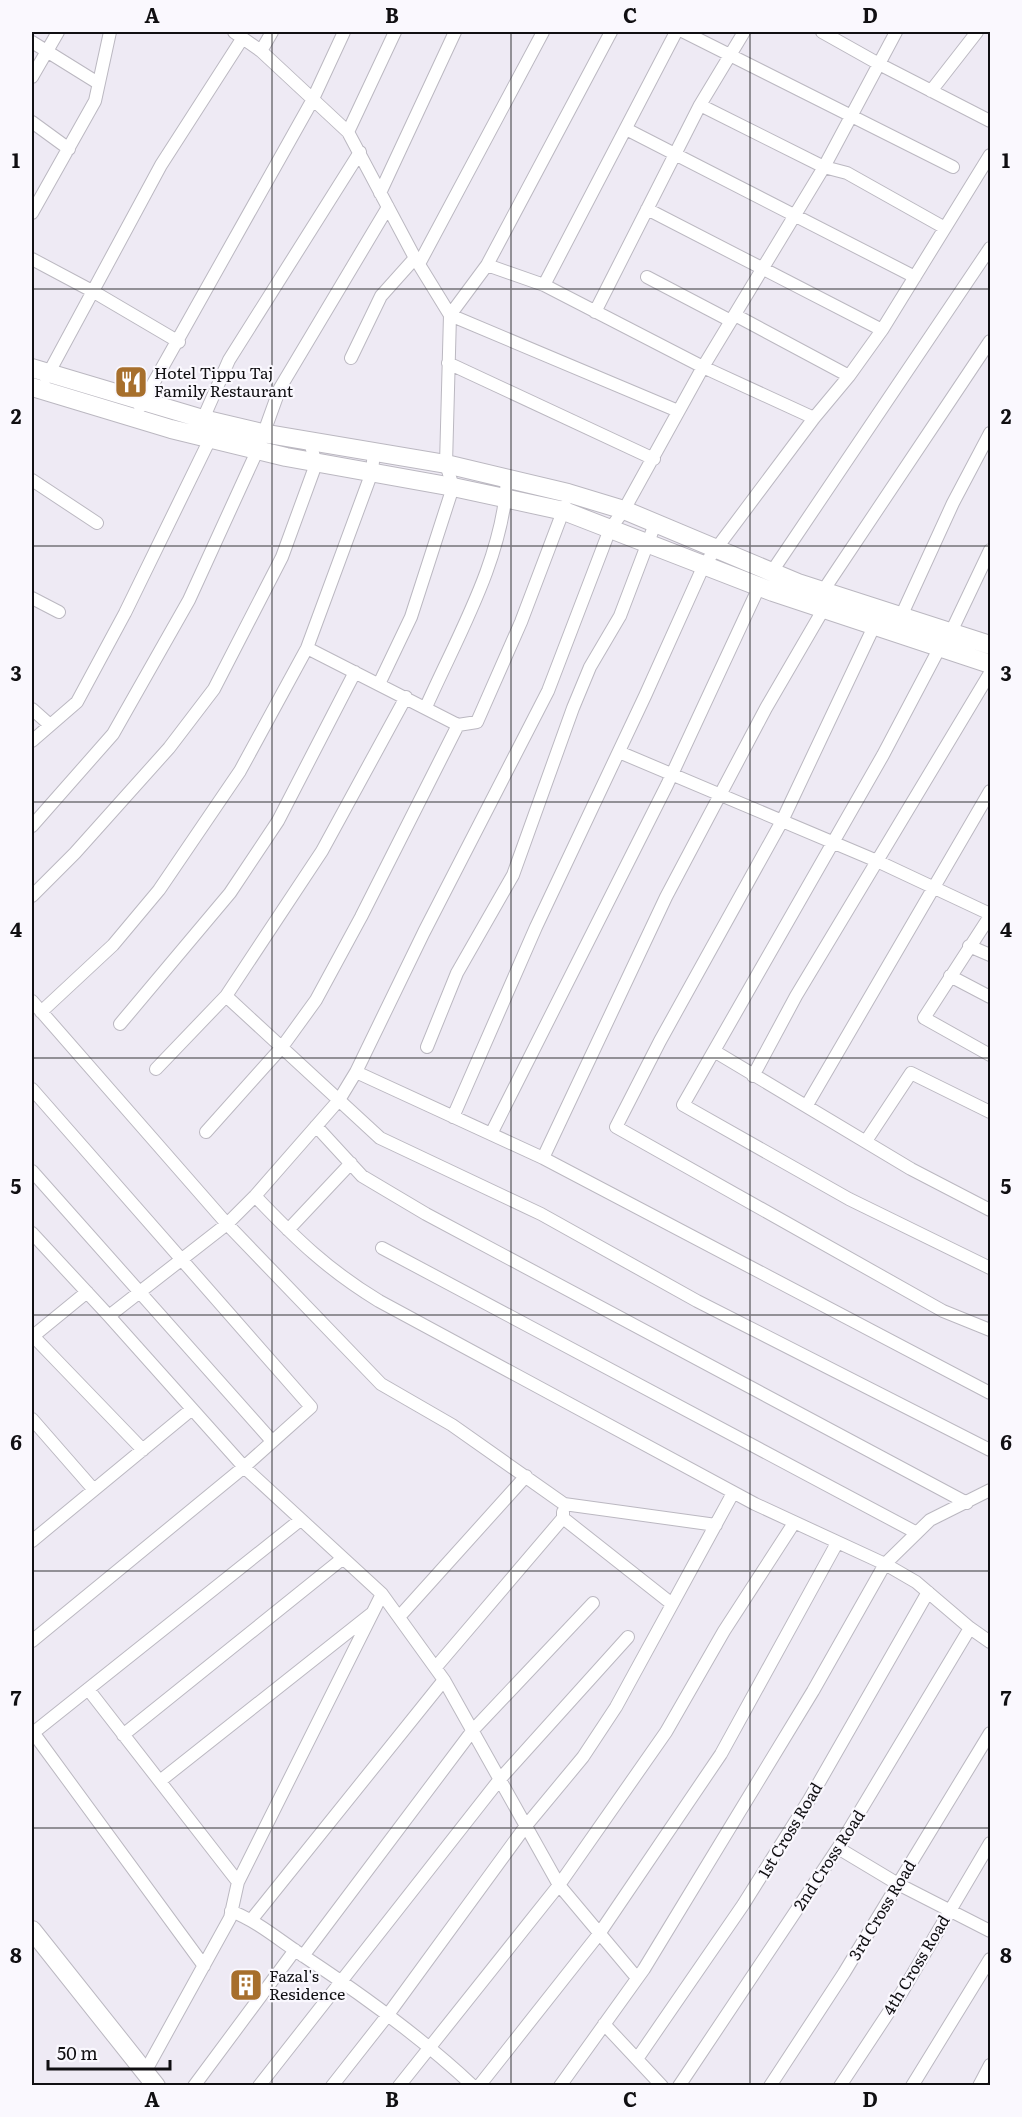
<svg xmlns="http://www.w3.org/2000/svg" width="1022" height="2117" viewBox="0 0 1022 2117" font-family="Literata,serif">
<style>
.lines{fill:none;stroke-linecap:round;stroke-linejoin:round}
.street-casing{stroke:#bbb8c1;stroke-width:14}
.secondary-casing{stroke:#bbb8c1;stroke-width:20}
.street{stroke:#fff;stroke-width:12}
.secondary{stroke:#fff;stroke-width:18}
.grid{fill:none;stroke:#100f12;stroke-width:1.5;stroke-opacity:0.55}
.labels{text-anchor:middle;stroke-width:4.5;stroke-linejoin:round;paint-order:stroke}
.poi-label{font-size:16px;fill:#100f12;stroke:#faf8fe;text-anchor:start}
.street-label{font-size:16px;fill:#100f12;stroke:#faf8fe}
.neatline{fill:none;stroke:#100f12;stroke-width:2}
.grid-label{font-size:20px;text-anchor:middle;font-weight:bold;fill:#100f12}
</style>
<rect width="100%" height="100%" fill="#eeeaf4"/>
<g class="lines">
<g class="street-casing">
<path id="street" d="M 234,32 L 261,51 L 348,132 L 415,258 L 450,315 L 446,464 L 453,487 L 411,617 L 379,684
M 611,32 L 487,265 L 450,315 L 678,411
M 684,32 L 953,167
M 822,32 L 879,64 L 990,121
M 32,42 L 98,83
M 261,51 L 272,32
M 32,77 L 58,32
M 931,91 L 977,32
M 700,105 L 824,167 L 847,173 L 945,228
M 32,122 L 69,149
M 626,129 L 915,277
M 348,132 L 395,32
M 380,193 L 455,32
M 647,209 L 882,330
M 32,213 L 95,101 L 110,32
M 32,259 L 94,292 L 179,342
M 419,264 L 543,32
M 487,265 L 544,285 L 703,367 L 814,418
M 647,277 L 731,321
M 544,285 L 676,32
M 595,312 L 700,105 L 744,32
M 735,315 L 849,376
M 351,358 L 381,296 L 415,258
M 448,363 L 654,459
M 46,378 L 161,165 L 242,39
M 140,407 L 312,101 L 344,32
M 32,480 L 97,523
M 990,550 L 951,632 L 940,647 L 883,755 L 683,1105 L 849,1199 L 990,1268
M 771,573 L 990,248
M 32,598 L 59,612
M 877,620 L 782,821 L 660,1041 L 616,1127 L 943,1311 L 990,1330
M 898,623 L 953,503 L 990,433
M 307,648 L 458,725 L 477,722 L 521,622 L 565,506
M 426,707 C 458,635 503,559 507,479
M 32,709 L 50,725
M 32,741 L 77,702 L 125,613 L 210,439 L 203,419 L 229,360 L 360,152
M 619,752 L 877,861 L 990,914
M 32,826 L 113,734 L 189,600 L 258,449 L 280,388 L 388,207
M 32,896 L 75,853 L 169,748 L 214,689 L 282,557 L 316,464 L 310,442
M 990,916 L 924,1018 L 990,1055
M 969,946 L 990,955
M 950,976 L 990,997
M 226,996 L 380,1138 L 541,1214 L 697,1301 L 990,1450
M 32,1001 L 227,1224 L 381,1384 L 452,1425 L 564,1504 L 716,1525
M 41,1012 L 113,945 L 159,890 L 240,771 L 307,648 L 372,472 L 374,451
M 120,1024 L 230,893 L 278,821 L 355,672
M 427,1047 L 457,973 L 513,875 L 573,708 L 590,667 L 620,616 L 655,524
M 714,1051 L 911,1169 L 990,1210
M 156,1069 L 226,996 L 322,851 L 406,697
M 356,1072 L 543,1158 L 990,1393
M 753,1076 L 796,996 L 990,673
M 32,1089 L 311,1407 L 244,1467 L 32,1641
M 807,1105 L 990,791
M 453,1117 L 536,927 L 645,696 L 704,565 L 814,418 L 849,376 L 882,330 L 990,155
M 316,1126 L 362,1176 L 426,1214 L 967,1503
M 206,1132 L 282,1047 L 316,1000 L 361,917 L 458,725
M 491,1134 L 667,785 L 759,587
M 866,1141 L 911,1073 L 990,1112
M 543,1158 L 666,897 L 766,708 L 823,610 L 823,591 L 990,341
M 32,1171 L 272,1441
M 255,1196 C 296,1239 328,1270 379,1301 L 755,1504 L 885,1564 L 916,1582 L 970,1628 L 990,1642
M 288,1230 L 351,1163
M 32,1233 L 109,1316 L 244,1467 L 382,1594 L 444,1680 L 559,1885 L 637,1978
M 382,1248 L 917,1533
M 109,1316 L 227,1224 L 255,1196 L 339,1100 L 356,1072 L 424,932 L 548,691 L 610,529 L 624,510 L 703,367 L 824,167 L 896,32
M 33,1336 L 143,1450
M 32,1337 L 87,1292
M 32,1419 L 94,1490
M 563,1512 L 563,1518 L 672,1604
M 32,1541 L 192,1409
M 399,1617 L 526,1476
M 436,1667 L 563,1518
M 88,1689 L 238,1882
M 32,1731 L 204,1966
M 33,1733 L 299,1521
M 123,1735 L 342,1559
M 160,1781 L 371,1614
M 838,1848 L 898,1884 L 990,1931
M 231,1911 C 259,1922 280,1941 305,1957 C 364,1996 421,2037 473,2086
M 252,1919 L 444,1680
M 303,1956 L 473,1730 L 593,1603
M 604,2024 L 662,2086
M 637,2059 L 743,1905 L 809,1800 L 928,1592
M 145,2072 L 230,1918 L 238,1882 L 382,1594
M 194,2086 L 295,1950
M 259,2086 L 500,1779 L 628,1637
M 332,2086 L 387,2016 L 525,1827 L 583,1757 L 616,1707 L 733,1493
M 399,2086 L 559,1885 L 666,1732 L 724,1631 L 794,1523
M 479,2086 L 599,1934 L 721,1754 L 837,1543
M 560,2086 L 644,1969 L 813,1691 L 885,1564 L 930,1520 L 990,1490
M 679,2086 L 838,1848 L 970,1628
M 770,2086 L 844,1973 L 990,1733
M 840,2086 L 902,1992 L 990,1843
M 912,2086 L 990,1959
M 979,2086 L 990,2065"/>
</g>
<g class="secondary-casing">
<path id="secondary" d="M 32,368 L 203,419 L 262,433 L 446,464 L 568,493 L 624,510 L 798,583 L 990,645
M 32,387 L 171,429 L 286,457 L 453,487 L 564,511 L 773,592 L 990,664
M 32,1930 L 156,2086"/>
</g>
<use href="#street" class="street"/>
<use href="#secondary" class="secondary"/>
</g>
<path class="grid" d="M 272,32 L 272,2086M 511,32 L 511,2086M 750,32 L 750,2086M 32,289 L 990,289M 32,546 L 990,546M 32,802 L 990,802M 32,1058 L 990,1058M 32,1315 L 990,1315M 32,1571 L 990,1571M 32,1828 L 990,1828"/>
<defs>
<g id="restaurant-square" transform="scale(1.725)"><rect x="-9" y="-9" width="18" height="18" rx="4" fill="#a76f2c" stroke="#faf8fe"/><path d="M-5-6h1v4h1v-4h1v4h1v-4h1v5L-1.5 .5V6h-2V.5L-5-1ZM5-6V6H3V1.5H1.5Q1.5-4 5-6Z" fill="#fff"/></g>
<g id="building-square" transform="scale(1.725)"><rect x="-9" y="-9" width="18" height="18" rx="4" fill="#a76f2c" stroke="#faf8fe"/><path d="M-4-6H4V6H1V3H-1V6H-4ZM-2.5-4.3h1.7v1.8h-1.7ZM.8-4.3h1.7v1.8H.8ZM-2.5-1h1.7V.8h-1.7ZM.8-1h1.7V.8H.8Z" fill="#fff"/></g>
</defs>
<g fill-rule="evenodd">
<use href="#restaurant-square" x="131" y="382"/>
<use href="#building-square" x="246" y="1985"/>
</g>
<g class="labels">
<g class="poi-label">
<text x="154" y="379">Hotel Tippu Taj<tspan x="154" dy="18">Family Restaurant</tspan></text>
<text x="269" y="1982">Fazal's<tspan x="269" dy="18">Residence</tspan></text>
</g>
<g class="street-label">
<text transform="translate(790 1830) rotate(-59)" y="6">1st Cross Road</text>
<text transform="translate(829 1860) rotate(-57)" y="6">2nd Cross Road</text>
<text transform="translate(882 1910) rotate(-59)" y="6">3rd Cross Road</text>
<text transform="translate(916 1965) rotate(-59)" y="6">4th Cross Road</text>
</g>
</g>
<rect width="1022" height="2117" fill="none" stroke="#faf8fe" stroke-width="66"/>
<path d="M48 2060v9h122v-9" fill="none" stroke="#100f12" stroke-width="3"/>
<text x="57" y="2060" font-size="18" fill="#100f12" stroke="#faf8fe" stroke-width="4.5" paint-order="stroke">50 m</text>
<rect x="33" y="33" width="956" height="2051" class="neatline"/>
<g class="grid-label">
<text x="152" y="23">A</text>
<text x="392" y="23">B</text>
<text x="630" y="23">C</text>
<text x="870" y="23">D</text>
<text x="16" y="168">1</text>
<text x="1006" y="168">1</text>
<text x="16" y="424">2</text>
<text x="1006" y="424">2</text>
<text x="16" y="681">3</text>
<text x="1006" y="681">3</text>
<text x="16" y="937">4</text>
<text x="1006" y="937">4</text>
<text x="16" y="1194">5</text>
<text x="1006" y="1194">5</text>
<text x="16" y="1450">6</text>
<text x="1006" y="1450">6</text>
<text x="16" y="1706">7</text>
<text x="1006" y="1706">7</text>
<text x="16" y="1963">8</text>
<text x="1006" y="1963">8</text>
<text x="152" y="2107">A</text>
<text x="392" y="2107">B</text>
<text x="630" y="2107">C</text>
<text x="870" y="2107">D</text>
</g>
</svg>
